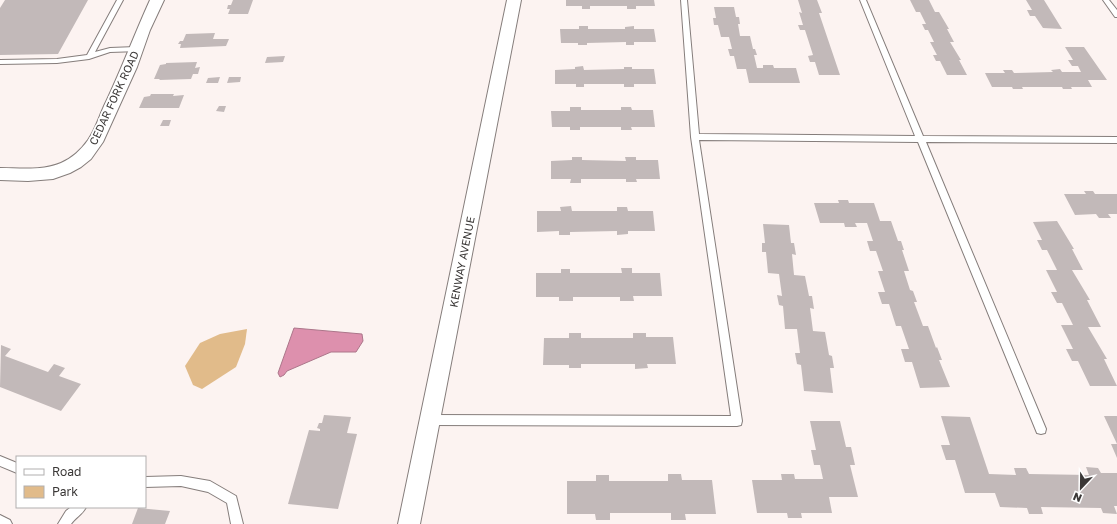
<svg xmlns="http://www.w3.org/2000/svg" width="1117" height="524" viewBox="0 0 1117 524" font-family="'Golos Text',sans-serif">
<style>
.green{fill:#e1bb8a}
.water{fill:#dd90ad;stroke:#ac768a}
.building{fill:#c2b9b9}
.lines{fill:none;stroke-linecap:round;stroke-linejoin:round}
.service-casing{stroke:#857d7b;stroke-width:2}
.minor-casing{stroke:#857d7b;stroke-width:2}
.service{fill:#fff;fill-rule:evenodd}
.minor{fill:#fff;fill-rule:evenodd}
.labels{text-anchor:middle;stroke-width:3.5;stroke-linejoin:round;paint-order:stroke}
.street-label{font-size:11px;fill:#3b3837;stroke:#fff}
</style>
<rect width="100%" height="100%" fill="#fcf3f1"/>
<path class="green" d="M 247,329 L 245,344 L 236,367 L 202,389 L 193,385 L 185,366 L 200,343 L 220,334 Z"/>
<path class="water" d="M 294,328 L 362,334 L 363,341 L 356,352 L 331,352 L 287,371 L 284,375 L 280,377 L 278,373 Z"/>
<path class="building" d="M 5,0 L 88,0 L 58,54 L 0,55 L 0,8 Z
M 233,0 L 253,0 L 248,14 L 228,14 L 230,9 L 227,9 L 228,5 L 231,5 Z
M 566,0 L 654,0 L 655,6 L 636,6 L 636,9 L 627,9 L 627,6 L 590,6 L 590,9 L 582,9 L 582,6 L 566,6 Z
M 798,0 L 817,0 L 822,13 L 819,13 L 840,75 L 819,75 L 815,62 L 810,62 L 808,56 L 813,55 L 805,30 L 800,30 L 798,25 L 803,25 L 799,12 L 802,13 Z
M 910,0 L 929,0 L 935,12 L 939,12 L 949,29 L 947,29 L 954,42 L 950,42 L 961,60 L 959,60 L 967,75 L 947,75 L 940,61 L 936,61 L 933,55 L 937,55 L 930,42 L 934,42 L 928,30 L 925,30 L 922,24 L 926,24 L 920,12 L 916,12 Z
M 1026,0 L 1044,0 L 1062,29 L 1043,28 L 1035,16 L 1030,16 L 1027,10 L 1032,10 Z
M 714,7 L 734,7 L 736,17 L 739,17 L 740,24 L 738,24 L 740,36 L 750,36 L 753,49 L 755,49 L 757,55 L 754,55 L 757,68 L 763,68 L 763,65 L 773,65 L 774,68 L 796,68 L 800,83 L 749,83 L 746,69 L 737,69 L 734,56 L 730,56 L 728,49 L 732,49 L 729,37 L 721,37 L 718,25 L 714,25 L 713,18 L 716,18 Z
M 579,26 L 588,26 L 588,29 L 625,29 L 625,27 L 634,26 L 634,29 L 654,29 L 656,42 L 634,42 L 634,45 L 626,45 L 626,42 L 587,43 L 587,45 L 578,45 L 578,43 L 561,43 L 560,29 L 579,29 Z
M 215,33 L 213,39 L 229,39 L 226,46 L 180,48 L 181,44 L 178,44 L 180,41 L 183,41 L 186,34 Z
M 1065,47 L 1084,47 L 1107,80 L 1088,80 L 1092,87 L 1071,87 L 1072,89 L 1063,89 L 1062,87 L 1022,87 L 1023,89 L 1013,89 L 1012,87 L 992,87 L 985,73 L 1005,73 L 1003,70 L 1012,70 L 1014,73 L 1053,72 L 1051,70 L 1060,69 L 1062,72 L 1081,72 L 1078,66 L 1072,66 L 1068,60 L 1073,60 Z
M 285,56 L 283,62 L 265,63 L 267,57 Z
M 197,62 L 195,68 L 200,67 L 198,74 L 193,74 L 191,79 L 159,80 L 160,79 L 154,79 L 160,65 L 166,64 L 166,63 Z
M 583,66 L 584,70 L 624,69 L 624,67 L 632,67 L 632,69 L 654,69 L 656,84 L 634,84 L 634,87 L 624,87 L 624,84 L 584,84 L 584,87 L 576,87 L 576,84 L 555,84 L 555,70 L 575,69 L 575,67 Z
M 220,77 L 218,83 L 206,83 L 208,78 Z
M 229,77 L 241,77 L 240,82 L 227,83 Z
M 151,94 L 174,94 L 173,96 L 184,95 L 179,108 L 139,108 L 144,97 L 150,96 Z
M 219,106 L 226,106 L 224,112 L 216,111 Z
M 570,107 L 581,107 L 581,110 L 621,110 L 621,107 L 631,107 L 632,110 L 653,110 L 655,127 L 631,127 L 632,130 L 621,130 L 621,127 L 580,127 L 580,130 L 570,130 L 570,127 L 552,127 L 551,111 L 570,111 Z
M 163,120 L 171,120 L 169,126 L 160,126 Z
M 572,157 L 582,157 L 582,160 L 626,161 L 625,157 L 636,157 L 636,160 L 658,160 L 660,179 L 636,179 L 637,182 L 626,182 L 626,179 L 581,179 L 581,183 L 570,183 L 571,179 L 551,179 L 551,161 L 572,160 Z
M 1084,191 L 1093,191 L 1095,194 L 1117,194 L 1117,214 L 1108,214 L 1111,218 L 1099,218 L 1096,214 L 1075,215 L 1064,194 L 1086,194 Z
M 838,200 L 848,200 L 849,203 L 874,203 L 880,221 L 891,221 L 898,241 L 901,241 L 904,250 L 902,250 L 909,271 L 904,271 L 910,290 L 913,291 L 917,302 L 914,302 L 923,326 L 928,326 L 936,348 L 937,347 L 942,360 L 939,360 L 950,387 L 920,388 L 912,362 L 905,362 L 901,349 L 909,349 L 901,326 L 896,326 L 889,304 L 882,304 L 878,292 L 885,292 L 878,271 L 883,271 L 876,251 L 870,251 L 867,241 L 873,241 L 867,223 L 855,223 L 857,227 L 845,227 L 844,223 L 820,223 L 814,203 L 839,203 Z
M 571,206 L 572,211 L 617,211 L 617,207 L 627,207 L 628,211 L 653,211 L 655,231 L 628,231 L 628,234 L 617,235 L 617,231 L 570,232 L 570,235 L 559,235 L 559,231 L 537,232 L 537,211 L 561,211 L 560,207 Z
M 1057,221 L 1074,249 L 1072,249 L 1083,270 L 1072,270 L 1090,300 L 1087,300 L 1101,327 L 1088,327 L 1107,359 L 1104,359 L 1117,386 L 1090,386 L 1078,361 L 1072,361 L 1066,349 L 1073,349 L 1061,325 L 1073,325 L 1062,303 L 1057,303 L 1051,292 L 1057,292 L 1046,270 L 1057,270 L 1047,250 L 1042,250 L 1037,240 L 1042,240 L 1033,222 Z
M 763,224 L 789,225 L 791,243 L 794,243 L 796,255 L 792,254 L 794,275 L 805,276 L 809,296 L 812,296 L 814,309 L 810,308 L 813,331 L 825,332 L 829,355 L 832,356 L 834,368 L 830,368 L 833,393 L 804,391 L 801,365 L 797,364 L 795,353 L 800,353 L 797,329 L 785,329 L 783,306 L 779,305 L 777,295 L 782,296 L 779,274 L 768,273 L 766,252 L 762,252 L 762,243 L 765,243 Z
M 621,268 L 632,268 L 632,273 L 660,273 L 662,296 L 633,296 L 634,301 L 620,301 L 620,297 L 573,297 L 573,301 L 559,301 L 559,297 L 536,297 L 536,273 L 561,273 L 561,269 L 570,269 L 570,273 L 622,273 Z
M 569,333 L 581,333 L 581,338 L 633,338 L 633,333 L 646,333 L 646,337 L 673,337 L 676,364 L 647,364 L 648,368 L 635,369 L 635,364 L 581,364 L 581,368 L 569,368 L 569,365 L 543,365 L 544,338 L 569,338 Z
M 1,345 L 11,349 L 5,356 L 48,372 L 54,364 L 65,368 L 59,376 L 81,384 L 61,411 L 0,387 Z
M 324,415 L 351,417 L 347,433 L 357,434 L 338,509 L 288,504 L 309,430 L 320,431 L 320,429 L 317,428 L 319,423 L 322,423 Z
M 941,416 L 970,417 L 989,474 L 1016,475 L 1014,468 L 1026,468 L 1029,474 L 1089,475 L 1086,467 L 1098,468 L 1101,473 L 1117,473 L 1117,506 L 1114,506 L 1117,514 L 1103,513 L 1101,508 L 1041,507 L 1043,514 L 1029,514 L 1027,508 L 1000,507 L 995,493 L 965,493 L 955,460 L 946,460 L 941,445 L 950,445 Z
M 1104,416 L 1117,416 L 1117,458 L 1111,444 L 1117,444 Z
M 810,421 L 840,421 L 846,447 L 851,447 L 855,465 L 850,465 L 858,497 L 829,497 L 832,513 L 801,513 L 802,518 L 788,518 L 787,513 L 757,513 L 752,480 L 782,480 L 781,474 L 794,474 L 795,479 L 823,479 L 820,465 L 814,465 L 811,450 L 816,450 Z
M 668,474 L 681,474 L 682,480 L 712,480 L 716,514 L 685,514 L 686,520 L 671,520 L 671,513 L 610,513 L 610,520 L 596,520 L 595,514 L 567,514 L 567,481 L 596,481 L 596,475 L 609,475 L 609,481 L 668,481 Z
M 138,508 L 170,511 L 165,524 L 132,524 Z"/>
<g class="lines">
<g class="service-casing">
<path id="service" d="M 117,0 L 123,0 L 95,52 L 110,48 L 136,47 L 140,49 L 139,51 L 110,52 L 89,59 L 57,63 L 0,64 L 0,60 L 57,59 L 87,55 Z
M 681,0 L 687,0 L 699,134 L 915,136 L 860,0 L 866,0 L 923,136 L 1117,137 L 1117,143 L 926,142 L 1046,429 L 1045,433 L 1041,434 L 1037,433 L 918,142 L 699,140 L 742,421 L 741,425 L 737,426 L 430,425 L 426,424 L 425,420 L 426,416 L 430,415 L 731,416 L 691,137 Z
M 1103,0 L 1109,0 L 1117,10 L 1117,17 L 1115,17 Z
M 0,456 L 17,463 L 17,473 L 0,466 Z
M 181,476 L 210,481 L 236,496 L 243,524 L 231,524 L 227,503 L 208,492 L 181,486 L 145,487 L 145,477 Z
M 71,507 L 86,507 C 83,514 75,518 71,524 L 58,524 L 66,511 Z
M 0,515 L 10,520 L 12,524 L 0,524 Z"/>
</g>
<g class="minor-casing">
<path id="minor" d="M 150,0 L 164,0 L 150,30 L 137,67 L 103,142 L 91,159 L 81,167 L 70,173 L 53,179 L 28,181 L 0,180 L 0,168 C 19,168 43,171 61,163 C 72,158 81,150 88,140 C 95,130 99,117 104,106 C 121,71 134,35 150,0 Z
M 507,0 L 521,0 L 420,524 L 398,524 Z"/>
</g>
<use href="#service" class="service"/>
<use href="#minor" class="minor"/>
</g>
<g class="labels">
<g class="street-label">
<text transform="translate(114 98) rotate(-65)" y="4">CEDAR FORK ROAD</text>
<text transform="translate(462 262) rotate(-79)" y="4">KENWAY AVENUE</text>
</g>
</g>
<rect x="16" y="456" width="130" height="52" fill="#ffffff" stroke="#b1afaf"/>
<rect x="24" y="469" width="20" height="6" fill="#ffffff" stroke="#b1afaf"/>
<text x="52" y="476" font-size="12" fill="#3b3837">Road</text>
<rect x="24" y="486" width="20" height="12" fill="#e1bb8a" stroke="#b1afaf"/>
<text x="52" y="496" font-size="12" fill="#3b3837">Park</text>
<g transform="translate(1081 488) rotate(202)" stroke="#ffffff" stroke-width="3" paint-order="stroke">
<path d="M0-3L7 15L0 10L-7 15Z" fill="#3b3837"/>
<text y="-6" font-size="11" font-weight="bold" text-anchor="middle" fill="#3b3837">N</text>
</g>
</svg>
